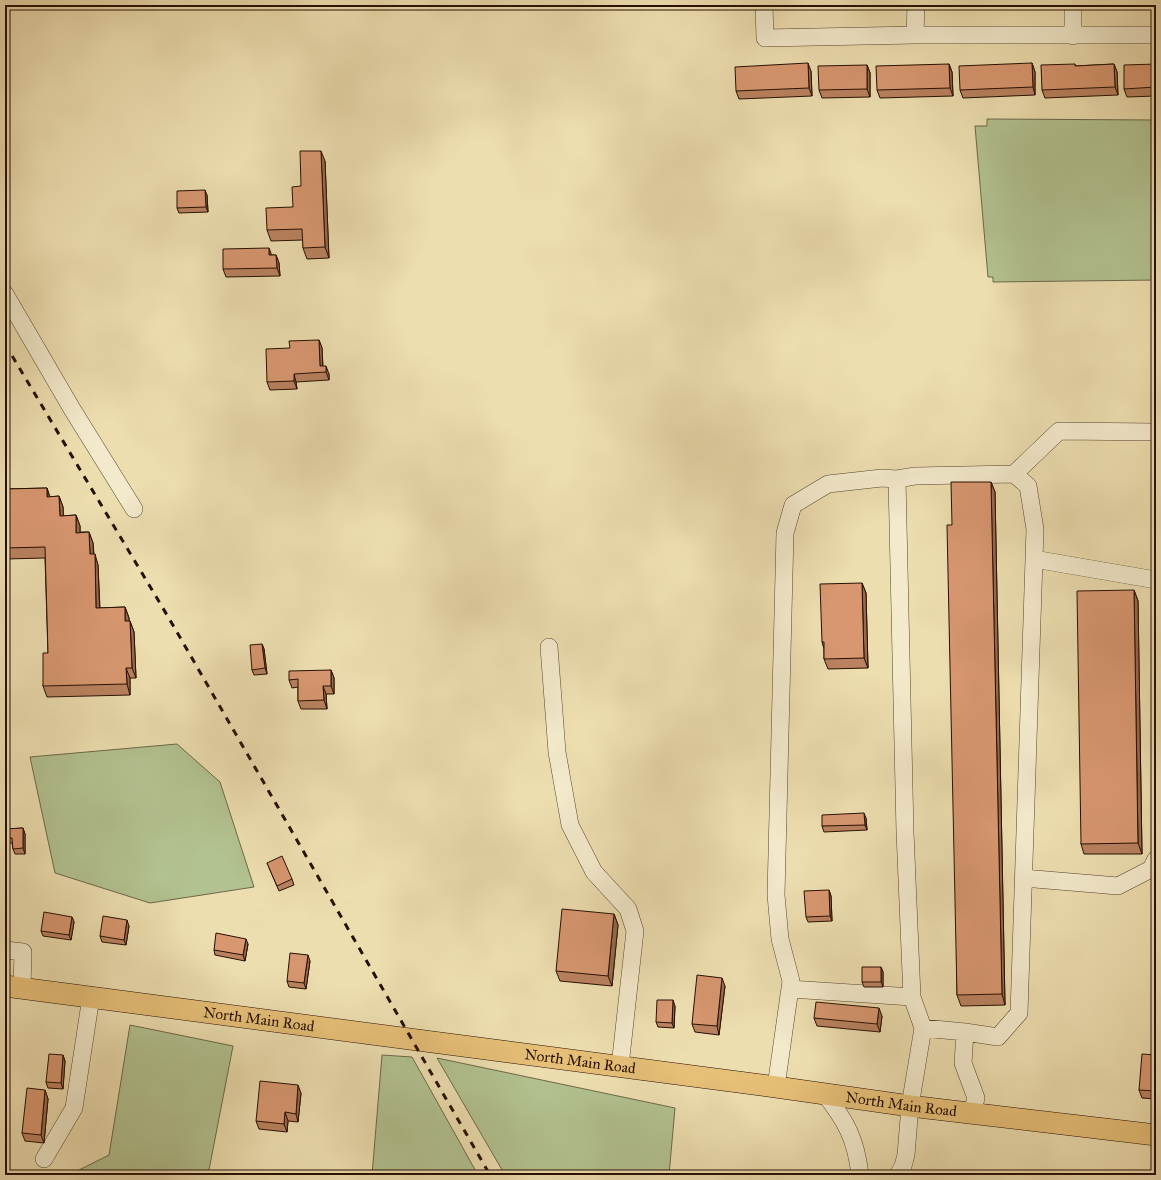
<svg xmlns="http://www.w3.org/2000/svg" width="1161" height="1180" viewBox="0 0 1161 1180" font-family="'IM FELL Great Primer',serif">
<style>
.green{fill:#b2c290;stroke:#6c6848}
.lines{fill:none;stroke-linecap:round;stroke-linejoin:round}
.minor-casing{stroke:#58432c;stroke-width:18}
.major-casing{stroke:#260f00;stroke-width:22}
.minor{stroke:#f3eacc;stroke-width:17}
.major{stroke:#e6bf78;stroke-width:21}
.rail{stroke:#260f00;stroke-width:3;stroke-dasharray:7 7;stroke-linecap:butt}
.wall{fill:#ba8260;stroke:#260f00}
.shaded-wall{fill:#976a4e;stroke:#260f00}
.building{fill:#d89770;stroke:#260f00}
.labels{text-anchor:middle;stroke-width:4;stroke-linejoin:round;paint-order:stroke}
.street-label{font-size:15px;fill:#260f00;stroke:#f3eacc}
</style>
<rect width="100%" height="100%" fill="#eddeb0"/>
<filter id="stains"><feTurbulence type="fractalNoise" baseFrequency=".005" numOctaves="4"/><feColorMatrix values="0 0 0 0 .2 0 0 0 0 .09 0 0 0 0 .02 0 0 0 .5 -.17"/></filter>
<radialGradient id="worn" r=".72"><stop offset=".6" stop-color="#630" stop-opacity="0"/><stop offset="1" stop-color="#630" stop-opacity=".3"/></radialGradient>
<path class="green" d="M 987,119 L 1156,120 L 1156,280 L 993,282 L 993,277 L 988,277 L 975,126 L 987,126 Z
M 177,744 L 220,782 L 254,887 L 150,903 L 55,873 L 30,757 Z
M 130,1025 L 233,1046 L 208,1175 L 69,1175 L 109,1155 Z
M 382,1055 L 412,1057 L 478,1175 L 372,1175 Z
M 437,1058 L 675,1108 L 669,1175 L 505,1175 Z"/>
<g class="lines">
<g class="minor-casing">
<path id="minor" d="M 764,5 L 765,38 L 915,35 L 1156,35
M 915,35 L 916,5
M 1073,36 L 1073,5
M 5,294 L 72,409 L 134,509
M 1014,474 L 1059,431 L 1156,432
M 1034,559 L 1156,580
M 549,647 L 557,752 L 570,825 L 594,872 L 628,909 L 635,931 L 620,1066
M 1023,878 L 1118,886 L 1151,869 L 1156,859
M 5,950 L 23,952 L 22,988
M 790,989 L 912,997
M 923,1028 L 965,1032
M 776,1087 L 791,981 L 780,939 L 776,895 L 785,533 L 793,505 L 828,484 L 882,478 L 897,479
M 824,1093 C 846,1121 856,1139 860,1175
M 44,1159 L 74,1108 L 91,997
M 898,1175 L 903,1166 L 906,1155 L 910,1106 L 923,1028 L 912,997 L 905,832 L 897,479 L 915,476 L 1014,474 L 1028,486 L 1035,529 L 1019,1013 L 998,1037 L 965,1032 L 963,1063 L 976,1098 L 972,1113"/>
</g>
<g class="major-casing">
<g id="major">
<path id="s1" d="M 5,986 L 776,1087 L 910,1106 L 1156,1135"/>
</g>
</g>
<use href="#minor" class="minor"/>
<use href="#major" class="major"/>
<path class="rail" d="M 5,344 L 170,620 L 490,1175"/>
</g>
<path class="wall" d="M 1032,63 L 1035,72 L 1035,95 L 963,98 L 960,90 Z
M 949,64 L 952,72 L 953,96 L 880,98 L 877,90 Z
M 1075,64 L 1075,66 L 1114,64 L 1117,72 L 1118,95 L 1045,98 L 1042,90 Z
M 1156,64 L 1156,96 L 1127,97 L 1124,89 Z
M 867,65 L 870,73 L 870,97 L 822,98 L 819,90 Z
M 811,71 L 812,96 L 739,99 L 736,91 Z
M 325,161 L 329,258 L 307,259 L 303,248 L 303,240 L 271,241 L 267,230 L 293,207 L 301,186 Z
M 207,195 L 208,212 L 179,213 L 177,208 Z
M 271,255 L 276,255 L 279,263 L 280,276 L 226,277 L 223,269 Z
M 319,340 L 322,348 L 323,366 L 329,374 L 329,380 L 296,382 L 297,389 L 270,390 L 267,382 L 290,348 Z
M 991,482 L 995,492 L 1005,1005 L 961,1006 L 957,995 L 952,525 Z
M 47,488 L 50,497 L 59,496 L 63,507 L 63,516 L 76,515 L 80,526 L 80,532 L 89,532 L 93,543 L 94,554 L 98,565 L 100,608 L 125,607 L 129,618 L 129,621 L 130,621 L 134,632 L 136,678 L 130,678 L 130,695 L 47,697 L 43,686 L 48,653 L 45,558 L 5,559 L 5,489 Z
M 862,583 L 866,593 L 868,668 L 828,669 L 824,659 L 824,649 L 822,642 Z
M 1134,590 L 1138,601 L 1142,854 L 1084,854 L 1081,844 Z
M 262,644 L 264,649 L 267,674 L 254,675 L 252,670 Z
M 331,670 L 334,678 L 334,694 L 326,694 L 327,709 L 301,709 L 298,701 L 298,687 L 292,688 L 289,680 Z
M 866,818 L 867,830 L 824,832 L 822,826 Z
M 23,828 L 25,834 L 25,854 L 15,854 L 13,849 L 12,843 L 6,843 L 5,842 L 5,829 Z
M 267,863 L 292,879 L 294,885 L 279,891 Z
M 829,890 L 831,896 L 832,921 L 808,922 L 806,917 Z
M 614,914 L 618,925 L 612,986 L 560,981 L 556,971 Z
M 72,917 L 74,922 L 71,940 L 43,936 L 41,931 Z
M 129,926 L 126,945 L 102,942 L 100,936 Z
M 248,944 L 245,961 L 215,955 L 214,950 Z
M 310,961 L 306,989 L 289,987 L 287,981 Z
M 881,967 L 883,972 L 883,987 L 864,987 L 862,982 Z
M 725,986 L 719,1035 L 695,1032 L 692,1024 Z
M 675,1006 L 674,1028 L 658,1027 L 656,1022 Z
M 882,1016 L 880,1032 L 817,1026 L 814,1018 Z
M 63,1055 L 65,1061 L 63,1089 L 48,1088 L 46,1082 Z
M 1156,1055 L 1156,1099 L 1142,1098 L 1139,1090 Z
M 45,1090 L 48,1099 L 44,1143 L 25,1141 L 22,1133 Z
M 301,1093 L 298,1122 L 288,1121 L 287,1132 L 259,1129 L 256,1121 Z"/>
<path class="shaded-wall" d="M 808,63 L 811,71 L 812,96 L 809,88 Z
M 1032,63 L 1035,72 L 1035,95 L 1033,87 Z
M 949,64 L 952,72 L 953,96 L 950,88 Z
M 1114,64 L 1117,72 L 1118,95 L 1115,87 Z
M 867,65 L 870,73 L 870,97 L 867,89 Z
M 321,151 L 325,161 L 329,258 L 325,247 Z
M 205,190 L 207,195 L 208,212 L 206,207 Z
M 269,248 L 272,256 L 269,255 Z
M 276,255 L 279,263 L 280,276 L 277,268 Z
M 319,340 L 322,348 L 323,372 L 320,366 Z
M 326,366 L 329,374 L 329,380 L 326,372 Z
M 294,374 L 296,382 L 297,389 L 294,381 Z
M 991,482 L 995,492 L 1005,1005 L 1002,994 Z
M 47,488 L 50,498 L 47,497 Z
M 59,496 L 63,507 L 64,526 L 60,516 Z
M 76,515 L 80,526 L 80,543 L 76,533 Z
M 89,532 L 93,543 L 94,565 L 90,554 Z
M 95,554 L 98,565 L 100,619 L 96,608 Z
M 862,583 L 866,593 L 868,668 L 864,658 Z
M 1134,590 L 1138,601 L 1142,854 L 1138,843 Z
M 125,607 L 129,618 L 129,632 L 125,621 Z
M 130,621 L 134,632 L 136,678 L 132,668 Z
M 262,644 L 264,649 L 267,674 L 265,668 Z
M 126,668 L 130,678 L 130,695 L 127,684 Z
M 331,670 L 334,678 L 334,694 L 331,686 Z
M 323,686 L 326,694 L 327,709 L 324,700 Z
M 864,813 L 866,818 L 867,830 L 865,825 Z
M 23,828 L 25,834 L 25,854 L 23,848 Z
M 829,890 L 831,896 L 832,921 L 830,916 Z
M 614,914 L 618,925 L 612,986 L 608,976 Z
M 72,917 L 74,922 L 71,940 L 69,935 Z
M 127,920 L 129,926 L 126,945 L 124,940 Z
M 246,939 L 248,944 L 245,961 L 243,955 Z
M 308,955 L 310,961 L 306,989 L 304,983 Z
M 881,967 L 883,972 L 883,987 L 881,982 Z
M 722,978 L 725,986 L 719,1035 L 717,1026 Z
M 673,1000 L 675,1006 L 674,1028 L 672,1023 Z
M 879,1008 L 882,1016 L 880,1032 L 877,1024 Z
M 63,1055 L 65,1061 L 63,1089 L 61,1083 Z
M 298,1085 L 301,1093 L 298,1122 L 296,1114 Z
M 45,1090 L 48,1099 L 44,1143 L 41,1135 Z
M 285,1112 L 288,1121 L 287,1132 L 284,1124 Z"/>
<path class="building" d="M 808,63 L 809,88 L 736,91 L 735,67 Z
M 1032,63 L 1033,87 L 960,90 L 959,66 Z
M 949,64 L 950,88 L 877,90 L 876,66 Z
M 1075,64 L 1075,66 L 1114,64 L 1115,87 L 1042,90 L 1041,65 Z
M 1156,64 L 1156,87 L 1124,89 L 1124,65 Z
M 867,65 L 867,89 L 819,90 L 818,66 Z
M 300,151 L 321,151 L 325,247 L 303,248 L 302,229 L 267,230 L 266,208 L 293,207 L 292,187 L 301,186 Z
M 205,190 L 206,207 L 177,208 L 177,191 Z
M 269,248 L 269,255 L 276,255 L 277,268 L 223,269 L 223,249 Z
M 319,340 L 320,366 L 326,366 L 326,372 L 294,374 L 294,381 L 267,382 L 266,349 L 290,348 L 289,341 Z
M 951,482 L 991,482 L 1002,994 L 957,995 L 947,525 L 952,525 Z
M 47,488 L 47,497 L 59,496 L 60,516 L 76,515 L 76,533 L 89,532 L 90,554 L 95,554 L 96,608 L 125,607 L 125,621 L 130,621 L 132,668 L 126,668 L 127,684 L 43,686 L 43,653 L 48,653 L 45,547 L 5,548 L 5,489 Z
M 862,583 L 864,658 L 824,659 L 824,642 L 822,642 L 820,584 Z
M 1134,590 L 1138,843 L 1081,844 L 1077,591 Z
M 262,644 L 265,668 L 252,670 L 250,645 Z
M 331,670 L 331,686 L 323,686 L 324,700 L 298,701 L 298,679 L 289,680 L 289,671 Z
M 864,813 L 865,825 L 822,826 L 822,815 Z
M 23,828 L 23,848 L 13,849 L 12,838 L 5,838 L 5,829 Z
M 282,856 L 292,879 L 277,886 L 267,863 Z
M 829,890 L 830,916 L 806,917 L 804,891 Z
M 562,909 L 614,914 L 608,976 L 556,971 Z
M 44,912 L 72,917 L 69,935 L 41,931 Z
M 103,916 L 127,920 L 124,940 L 100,936 Z
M 216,933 L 246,939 L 243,955 L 214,950 Z
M 290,953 L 308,955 L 304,983 L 287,981 Z
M 862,967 L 881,967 L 881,982 L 862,982 Z
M 697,975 L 722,978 L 717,1026 L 692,1024 Z
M 657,1000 L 673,1000 L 672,1023 L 656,1022 Z
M 816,1002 L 879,1008 L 877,1024 L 814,1018 Z
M 49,1054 L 63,1055 L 61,1083 L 46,1082 Z
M 1142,1054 L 1156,1055 L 1156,1091 L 1139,1090 Z
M 260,1081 L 298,1085 L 296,1114 L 285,1112 L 284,1124 L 256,1121 Z
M 27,1088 L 45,1090 L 41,1135 L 22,1133 Z"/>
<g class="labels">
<g class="street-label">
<text dy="5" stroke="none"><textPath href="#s1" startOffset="256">North Main Road</textPath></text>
<text dy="5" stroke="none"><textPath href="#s1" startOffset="580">North Main Road</textPath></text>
<text dy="5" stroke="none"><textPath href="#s1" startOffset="904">North Main Road</textPath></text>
</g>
</g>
<rect width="1161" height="1180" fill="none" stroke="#eddeb0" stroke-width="20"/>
<rect x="6" y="6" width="1149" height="1168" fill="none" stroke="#260f00" stroke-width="2"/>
<rect x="10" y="10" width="1141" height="1160" fill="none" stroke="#260f00"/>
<rect width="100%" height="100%" filter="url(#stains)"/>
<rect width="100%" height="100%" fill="url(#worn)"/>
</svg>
